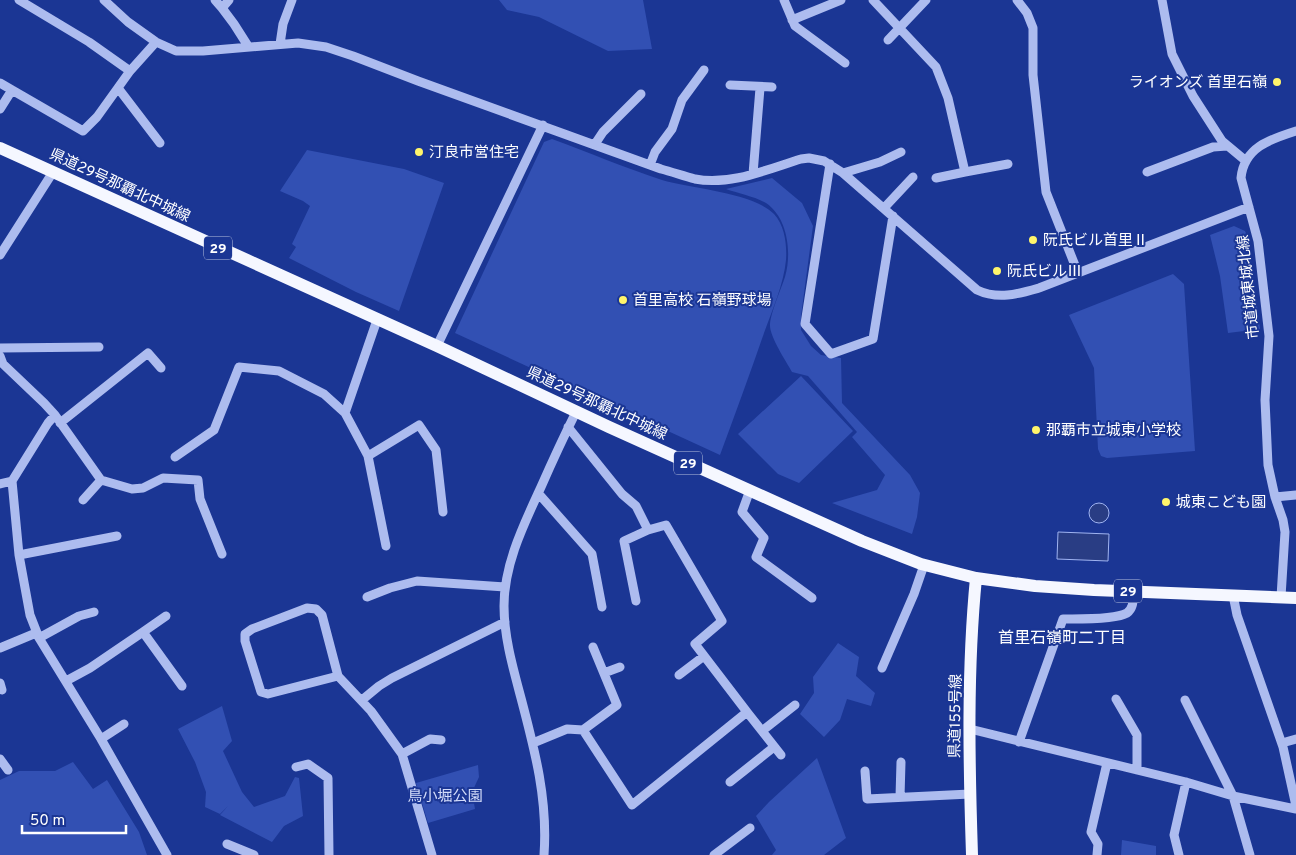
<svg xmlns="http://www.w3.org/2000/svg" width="1296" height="855" viewBox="0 0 1296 855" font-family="Overpass,'Noto Sans JP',sans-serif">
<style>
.green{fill:#3250b3}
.water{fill:#293d84;stroke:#a0b4f1}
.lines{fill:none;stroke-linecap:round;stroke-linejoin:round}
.minor{stroke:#adbcef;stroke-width:9}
.major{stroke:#f5f7ff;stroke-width:12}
.poi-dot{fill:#fff56b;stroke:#1b3694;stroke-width:2}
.labels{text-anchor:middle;stroke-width:4;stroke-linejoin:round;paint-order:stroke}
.shield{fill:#1b3694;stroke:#bbc3df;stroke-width:1}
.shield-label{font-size:14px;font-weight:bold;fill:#fff}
.poi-label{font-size:15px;fill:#fff;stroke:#1b3694;text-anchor:start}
.street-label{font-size:15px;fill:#fff;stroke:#1b3694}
.park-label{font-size:15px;fill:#d4ddfb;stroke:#1b3694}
.neighbourhood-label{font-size:16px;fill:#fff;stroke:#1b3694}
</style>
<rect width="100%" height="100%" fill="#1b3694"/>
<path class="green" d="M 499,0 L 643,0 L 652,49 L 608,51 L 539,17 L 507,10 Z
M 552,139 C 588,152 625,168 662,180 C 692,189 752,192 774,214 C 785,226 787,245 786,260 C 784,283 772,311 764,333 C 750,374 735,414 720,455 L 455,333 L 544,142 Z
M 307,150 L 404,169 L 444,183 L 399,311 L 356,292 L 289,258 L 296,247 L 292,244 L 310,206 L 303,201 L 280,191 Z
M 772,178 L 802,203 L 813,226 L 801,316 L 801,330 L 811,346 L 821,355 L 841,358 L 842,403 L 910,475 L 920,493 L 917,517 L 912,534 L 832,503 L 877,490 L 885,475 L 852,437 L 857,432 L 808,376 L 792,372 C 786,361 769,336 770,324 C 771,312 781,289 785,277 C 792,253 788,218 766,203 C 756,197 737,193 726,189 Z
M 1234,226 L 1245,231 L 1248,238 L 1260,329 L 1228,333 L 1220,276 L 1210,235 Z
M 1173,274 L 1184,284 L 1195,451 L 1107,458 L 1101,456 L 1098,449 L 1094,368 L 1069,315 Z
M 801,376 L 853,431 L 799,483 L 778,474 L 738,434 Z
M 838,643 L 859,657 L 856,676 L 875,693 L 871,706 L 847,699 L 840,720 L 824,737 L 800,714 L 814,693 L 813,677 Z
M 222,706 L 232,741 L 223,751 L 242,792 L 254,807 L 285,796 L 295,777 L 299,778 L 303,816 L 284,826 L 272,842 L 220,815 L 228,806 L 220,814 L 205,807 L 206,792 L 195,762 L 178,729 Z
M 817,758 L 846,838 L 824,855 L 772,855 L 776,850 L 756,816 L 769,802 Z
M 73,762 L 93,789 L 107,780 L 139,832 L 147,855 L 0,855 L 0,780 L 19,771 L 55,771 Z
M 478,765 L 479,777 L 472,792 L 475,809 L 428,823 L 416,783 Z
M 1122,840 L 1156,846 L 1156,855 L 1121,855 Z"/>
<path class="water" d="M1089 513a10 10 0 1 1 20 0a10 10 0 1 1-20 0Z
M 1058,532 L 1109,534 L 1108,561 L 1057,559 Z"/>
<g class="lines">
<path class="minor" d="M 19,0 L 89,42 L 130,71
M 104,0 L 128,22 L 156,42 L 176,51 L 203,51 L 298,43 L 326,47 L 353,56 L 418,81 L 661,169 C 672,172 684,176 695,179 C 730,186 768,169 801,159 L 809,158 L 824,161 L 843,173 L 977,290 C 998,300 1018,294 1039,288 L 1249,207
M 215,0 L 222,8
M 229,0 L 222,8 L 234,24 L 248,46
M 784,0 L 795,26 L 845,63
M 873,0 L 936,67 L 948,98 L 965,172 L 1008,164
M 1017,0 L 1027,13 L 1033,28 L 1033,75 L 1046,192 L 1078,273
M 1162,0 L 1172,54 L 1193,96 L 1222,141 L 1246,161
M 792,20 L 841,0
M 888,40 L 926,0
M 280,44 L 283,24 L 292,0
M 0,83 L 12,90
M 730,85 L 772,87
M 118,88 L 160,143
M 0,109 L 12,90 L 83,131 L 97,117 L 130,71 L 156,42
M 595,144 L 603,132 L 641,94
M 830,164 L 805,324 L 831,354 L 873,339 L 893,216
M 650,165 L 655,152 L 672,129 L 682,100 L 704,70
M 1147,172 L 1213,147 L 1227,146
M 843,173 L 880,162 L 901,152
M 753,174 L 760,88
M 936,178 L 965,172
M 884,208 L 913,177
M 0,255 L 53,172
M 437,346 L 543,125
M 0,348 L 99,347
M 0,356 L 3,364 L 44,403 L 55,415 L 48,423 L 12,481 L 19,555 L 30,615 L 39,638 L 101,739 L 167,855
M 345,413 L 377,320
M 55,415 L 101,480 L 132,489 L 143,488 L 163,478 L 198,480 L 200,499 L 222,554
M 60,423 L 148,353 L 161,368
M 368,456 L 419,425 L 436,450 L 443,512
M 175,457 L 214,430 L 239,367 L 279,371 L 324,394 L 345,413 L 368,456 L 386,546
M 0,484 L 12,481
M 750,490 L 742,512 L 764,538 L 756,557 L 812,598
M 538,493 L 592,554 L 602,607
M 1275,497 L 1296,495
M 83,500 L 101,480
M 19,555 L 117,536
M 1233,595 L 1237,615 L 1283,747 L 1296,806
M 367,597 L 390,588 L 417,581 L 505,587
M 1281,597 L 1285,532 L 1283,520 L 1275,497 L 1268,465 L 1265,400 L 1269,336 L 1258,241 L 1241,178 C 1244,147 1271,139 1296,131
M 636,601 L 624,541 L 648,530
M 143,632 L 166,616
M 39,638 L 79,616 L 94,612
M 0,648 L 36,633
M 882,668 L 914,594 L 924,565
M 604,673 L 620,667
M 679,675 L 704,656
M 338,676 L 268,694 L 261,692 L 245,641 L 245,634 L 252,629 L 307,608 L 316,609 L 322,615 L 338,676 L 371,711 L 402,754 L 432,855
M 66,681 L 90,668 L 143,632 L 182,686
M 0,683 L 2,690
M 1116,699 L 1137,735 L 1137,770
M 362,700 L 379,686 L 392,678 L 505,622
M 1185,700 L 1233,796 L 1250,855
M 747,712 L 781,755
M 970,729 L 1186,782 L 1233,796 L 1296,809
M 583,730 L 617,705 L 593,647
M 762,731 L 795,705
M 101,739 L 124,724
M 1019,742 L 1063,619 C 1077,619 1115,620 1127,613 C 1134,608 1133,599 1134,591
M 533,743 L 567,729 L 583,730 L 632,805 L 747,712 L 695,644 L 722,621 L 666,525 L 648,530 L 636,506 L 622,494 L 568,427
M 1282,743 L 1296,739
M 402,754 L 430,739 L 441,740
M 0,759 L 8,770
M 296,767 L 308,764 L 328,778 L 329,855
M 865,771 L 867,799 L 970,794
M 730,782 L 774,747
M 900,797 L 901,762
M 227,844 L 254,855
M 544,855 C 548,800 535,751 521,698 C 513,668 504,637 504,606 C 504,564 524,524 541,487 C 552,462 564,436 576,412
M 714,855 L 750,828
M 1097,855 L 1098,844 L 1091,832 L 1107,763
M 1179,855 L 1174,835 L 1186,782"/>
<path class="major" d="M 0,148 L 437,346 L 609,427 L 862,541 L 921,564 L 976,578 L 1035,586 L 1094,590 L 1296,598
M 972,855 C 969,763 967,670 976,578"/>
</g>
<g class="poi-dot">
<circle cx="1277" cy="82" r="5"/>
<circle cx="419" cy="152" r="5"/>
<circle cx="1033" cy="240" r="5"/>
<circle cx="997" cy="271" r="5"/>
<circle cx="623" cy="300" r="5"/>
<circle cx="1036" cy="430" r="5"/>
<circle cx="1166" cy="502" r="5"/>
</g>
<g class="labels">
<g class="shield">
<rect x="204" y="236.5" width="28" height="23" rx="4"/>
<rect x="674" y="451.5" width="28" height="23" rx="4"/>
<rect x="1114" y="579.5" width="28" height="23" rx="4"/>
</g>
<g class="shield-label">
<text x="218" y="253">29</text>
<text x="688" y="468">29</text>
<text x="1128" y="596">29</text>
</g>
<g class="poi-label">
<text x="1267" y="87" text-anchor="end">ライオンズ 首里石嶺</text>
<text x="429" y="157">汀良市営住宅</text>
<text x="1043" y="245">阮氏ビル首里Ⅱ</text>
<text x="1007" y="276">阮氏ビルⅢ</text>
<text x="633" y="305">首里高校 石嶺野球場</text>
<text x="1046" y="435">那覇市立城東小学校</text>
<text x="1176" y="507">城東こども園</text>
</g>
<g class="street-label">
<text transform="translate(120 185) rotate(25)" y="5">県道29号那覇北中城線</text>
<text transform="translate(1248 287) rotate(-96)" y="5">市道城東城北線</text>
<text transform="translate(597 403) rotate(25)" y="5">県道29号那覇北中城線</text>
<text transform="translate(955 716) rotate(-89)" y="5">県道155号線</text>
</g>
<g class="park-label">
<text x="445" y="801">鳥小堀公園</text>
</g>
<g class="neighbourhood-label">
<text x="1062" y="643">首里石嶺町二丁目</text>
</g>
</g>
<path d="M22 825v8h104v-8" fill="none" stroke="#ffffff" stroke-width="2.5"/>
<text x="30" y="825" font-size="15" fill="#ffffff" stroke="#1b3694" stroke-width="4" paint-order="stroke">50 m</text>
</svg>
